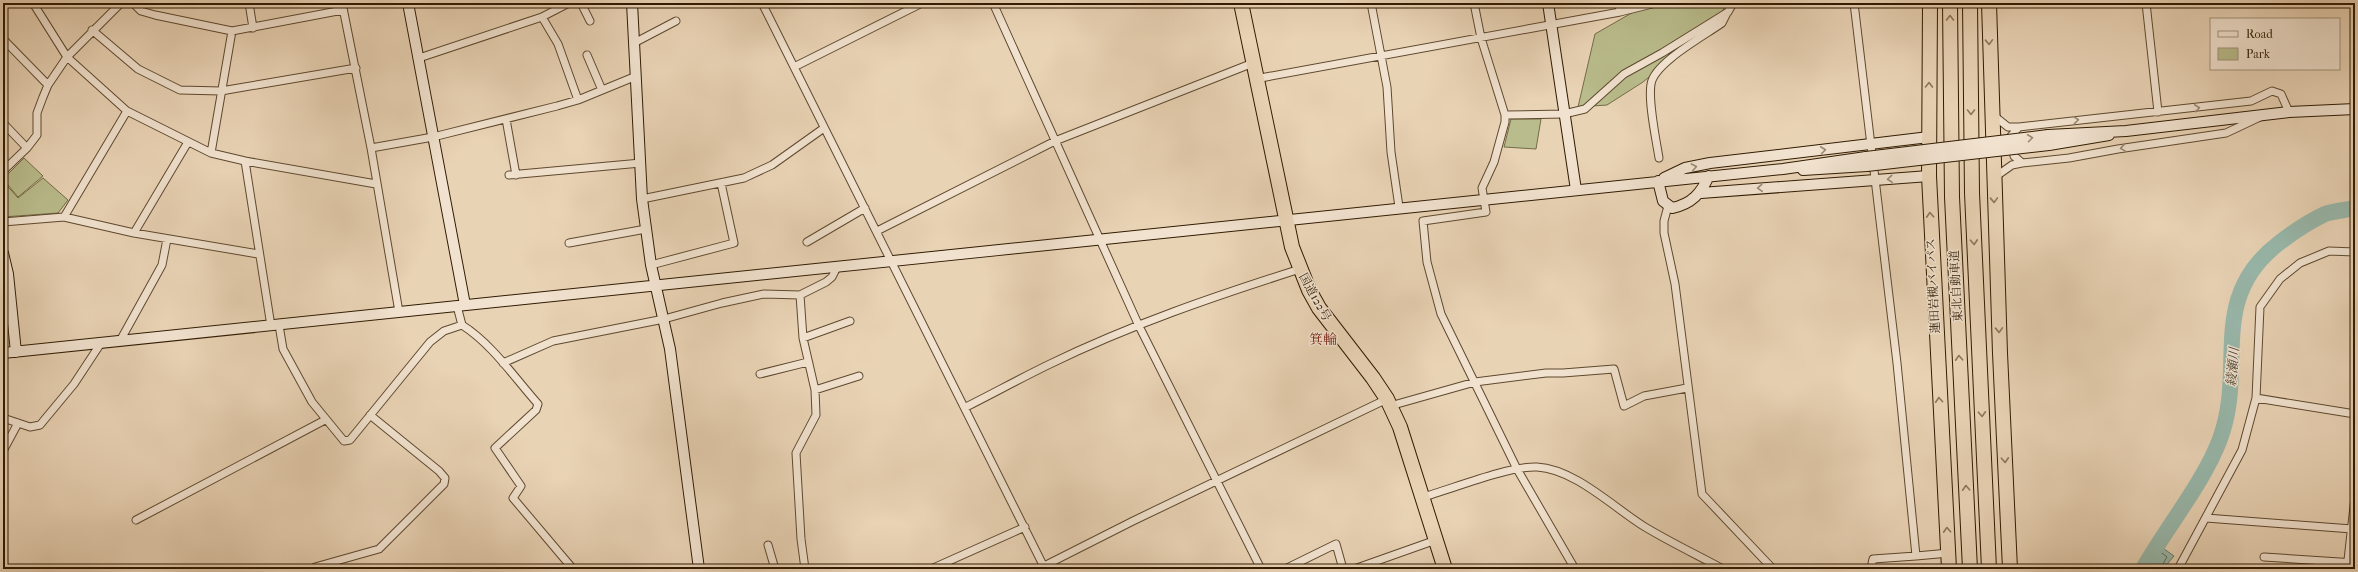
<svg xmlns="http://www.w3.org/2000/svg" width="2358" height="572" viewBox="0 0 2358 572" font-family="'IM FELL French Canon','Noto Serif JP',serif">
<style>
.green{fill:#b9bc8c;stroke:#746c47}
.water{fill:#98b8ab;stroke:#6e7967}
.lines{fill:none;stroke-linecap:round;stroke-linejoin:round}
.shore{stroke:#646a56;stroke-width:1}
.river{stroke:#98b8ab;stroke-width:16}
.street-casing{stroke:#5e492f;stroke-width:9}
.secondary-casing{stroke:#301b02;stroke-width:12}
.highway-casing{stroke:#301b02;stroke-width:16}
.street{stroke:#f1e2cf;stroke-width:7}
.secondary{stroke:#f1e2cf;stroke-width:10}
.highway{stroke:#e9d3b5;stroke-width:14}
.secondary-bridge-casing{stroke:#301b02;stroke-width:12;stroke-linecap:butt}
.secondary-bridge{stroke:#f1e2cf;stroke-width:10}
.oneway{stroke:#8c775c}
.oneway2{stroke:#9a8873}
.labels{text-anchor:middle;stroke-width:3;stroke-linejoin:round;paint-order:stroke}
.street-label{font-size:12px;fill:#301b02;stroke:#f1e2cf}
.water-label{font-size:13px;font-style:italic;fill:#4f4a35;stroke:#f1e2cf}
.quarter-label{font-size:14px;fill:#7a1f14;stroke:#f1e2cf}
</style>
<rect width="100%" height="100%" fill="#e9d3b5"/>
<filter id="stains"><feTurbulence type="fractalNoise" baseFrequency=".005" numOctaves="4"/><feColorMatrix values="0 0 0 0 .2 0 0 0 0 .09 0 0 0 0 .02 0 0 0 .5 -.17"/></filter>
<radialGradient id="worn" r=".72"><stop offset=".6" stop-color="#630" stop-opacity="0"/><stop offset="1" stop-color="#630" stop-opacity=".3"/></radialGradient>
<path class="green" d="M 1649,3 L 1726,3 L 1719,20 L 1643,82 L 1607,105 L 1578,107 L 1595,34 Z
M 1511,119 L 1541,119 L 1536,149 L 1504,147 Z
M 24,158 L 43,176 L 18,197 L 3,179 Z
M 43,178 L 68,200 L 58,213 L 3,217 L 3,181 L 18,198 Z"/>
<path class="water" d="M 2160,546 L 2174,556 L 2163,569 L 2142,569 Z"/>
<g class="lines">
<path class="shore" d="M 2147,569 L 2162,553 L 2167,557 L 2160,569"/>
<path class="river" d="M 2143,569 C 2166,528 2204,482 2220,439 C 2247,367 2206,299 2279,243 C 2292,233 2310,221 2325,214 C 2334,211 2346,210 2355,208"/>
<g class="street-casing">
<path id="street" d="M 33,3 L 67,57 L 127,111 L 211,153 L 245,161 L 376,184
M 133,3 L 141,11 L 155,15 L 232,31 L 343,10
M 249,3 L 253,28
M 342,3 L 371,148 L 399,312
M 581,3 L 590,21
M 762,3 L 1045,569
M 993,3 L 1139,326 L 1261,569
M 1371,3 L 1387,87 L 1391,152 L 1399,207
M 1474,3 L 1481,38 L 1505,115 L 1505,122 L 1494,162 L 1482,188 L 1486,212 L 1423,221 L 1427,262 L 1441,314 L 1517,469 L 1575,569
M 1619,3 L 1620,12
M 1854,3 L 1897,363 L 1916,556 L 1873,559 L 1871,568 L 1866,569
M 2146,3 L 2158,112
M 542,17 L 558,44 L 578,100
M 92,30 L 138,69 L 180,90 L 221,91 L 356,68
M 3,39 L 48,85
M 634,43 L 676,21
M 587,55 L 602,90
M 419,58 L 542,17 L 569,3
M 794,67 L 922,3
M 1255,79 L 1620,12 L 1656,3
M 1505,115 L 1564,114 L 1585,109 L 1624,74 L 1662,53 L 1728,12 L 1733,3
M 1993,115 L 2008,127 L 2019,127
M 2260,117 L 2226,133 L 2118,149 L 2069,158 L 2022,163 L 2014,156 L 2011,136 L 2019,127 L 2251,101 L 2272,91 L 2281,94 L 2289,112
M 506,119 L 516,175
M 3,123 L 27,148
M 371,148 L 433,137 L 557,106 L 578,100 L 634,77
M 211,153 L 232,31
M 1659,158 C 1656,139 1648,102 1651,84 C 1654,63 1704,36 1722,23 L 1727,13
M 245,161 L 271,326
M 3,171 L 27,148 L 37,135 L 37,113 L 43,97 L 48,85 L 67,57 L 121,3
M 509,175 L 641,163
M 1995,177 L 2012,165 L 2022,163
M 642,199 L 744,178 L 772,165 L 824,128
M 1668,206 L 1664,221 L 1664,233 L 1675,284 L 1702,494 L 1773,569
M 64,217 L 127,111
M 3,222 L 64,217 L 134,233 L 258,254
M 877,231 L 1055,141 L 1253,63
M 134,233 L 188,142
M 807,242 L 865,208
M 569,243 L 646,229
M 651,265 L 734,243 L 721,183
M 800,295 L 803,338 L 815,390 L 816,415 L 796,453 L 801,539 L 805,569
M 457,306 L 462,325
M 279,325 L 283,349 L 312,402 L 344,441 L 350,440 L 430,342 L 444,331 L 462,325 C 492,344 514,377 538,404 L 536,410 L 495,448 L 521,486 L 513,498 L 573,569
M 803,338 L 850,321
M 120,341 L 162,265 L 167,239
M 503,363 L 553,341 L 664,319 L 722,303 L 764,294 L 800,295 L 826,282 L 832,277 L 837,267
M 760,374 L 808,362
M 815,390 L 859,376
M 2256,398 L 2355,414
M 1390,406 L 1475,382 L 1546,373 L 1563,373 L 1614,369 L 1624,406 L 1644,396 L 1687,388
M 966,407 C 994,393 1021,378 1050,364 C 1130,325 1215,296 1300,269
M 3,418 L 30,427 L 40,425 L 74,384 L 101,343
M 3,451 L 18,423
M 1423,497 C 1452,489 1508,466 1537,467 C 1575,469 1614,508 1645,527 C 1670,542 1697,555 1723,569
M 2206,518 L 2352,529
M 136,520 L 325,420
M 768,545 L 775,569
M 1916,556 L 1949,553
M 2264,557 L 2355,563
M 1044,566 L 1133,521 L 1387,399
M 313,569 L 315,567 L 379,549 L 444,484 L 445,478 L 439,471 L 370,415
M 931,569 L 1025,527
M 1285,569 L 1336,544 L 1343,569
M 1354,569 L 1436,540
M 2178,569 L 2242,450 L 2256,398 L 2260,307 L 2280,279 L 2300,263 L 2329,251 L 2355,252
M 2347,569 L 2355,497"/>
</g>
<g class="secondary-casing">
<path id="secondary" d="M 408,3 L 465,305
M 632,3 L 642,199 L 651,265 L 670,349 L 699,569
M 1548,3 L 1576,190
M 2048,135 L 2126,131 L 2289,112 L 2355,109
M 2049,145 L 2109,135
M 1803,170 L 1867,166
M 1664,178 L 1685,168 L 1710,163 L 1929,137
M 1658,181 L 1663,201 L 1672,208 C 1692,204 1701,193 1709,176
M 1701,193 L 1929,176
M 3,253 L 8,274 L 16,352
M 3,353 L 1783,169 L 1866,157"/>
</g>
<g class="highway-casing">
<path id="highway" d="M 1241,3 L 1292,247 L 1309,290 L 1319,308 L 1373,378 L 1387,399 L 1400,427 L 1445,569
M 1930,3 L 1929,176 L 1949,569
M 1950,3 L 1952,197 L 1970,569
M 1970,3 L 1972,193 L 1989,569
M 1989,3 L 2000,353 L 2010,569"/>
</g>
<use href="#street" class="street"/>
<use href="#secondary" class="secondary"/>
<use href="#highway" class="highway"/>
<g class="secondary-bridge-casing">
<path id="secondary-bridge" d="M 1866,157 L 2048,135
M 1867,166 L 2049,145"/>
</g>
<use href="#secondary-bridge" class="secondary-bridge"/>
</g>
<defs><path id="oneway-chevron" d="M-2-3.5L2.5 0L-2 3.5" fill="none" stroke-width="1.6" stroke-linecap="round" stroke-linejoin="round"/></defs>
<g class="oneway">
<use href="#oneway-chevron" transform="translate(1950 18) rotate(-90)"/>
<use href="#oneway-chevron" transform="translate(1989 42) rotate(88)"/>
<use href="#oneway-chevron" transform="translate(1929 85) rotate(-89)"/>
<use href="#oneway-chevron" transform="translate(1971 112) rotate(90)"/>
<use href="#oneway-chevron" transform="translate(1994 200) rotate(88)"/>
<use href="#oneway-chevron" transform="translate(1930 215) rotate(-93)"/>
<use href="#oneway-chevron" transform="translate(1974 242) rotate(87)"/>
<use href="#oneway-chevron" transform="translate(1999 330) rotate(88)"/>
<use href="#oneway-chevron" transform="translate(1959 358) rotate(-93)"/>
<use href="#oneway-chevron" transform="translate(1939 400) rotate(-94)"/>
<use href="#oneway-chevron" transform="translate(1982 414) rotate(87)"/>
<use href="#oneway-chevron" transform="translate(2005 460) rotate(87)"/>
<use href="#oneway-chevron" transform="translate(1966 488) rotate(-93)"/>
<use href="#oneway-chevron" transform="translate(1947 530) rotate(-93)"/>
</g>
<g class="oneway2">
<use href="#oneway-chevron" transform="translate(2197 108) rotate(-7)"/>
<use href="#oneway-chevron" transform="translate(2076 120) rotate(-6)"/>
<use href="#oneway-chevron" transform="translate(2030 138) rotate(-7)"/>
<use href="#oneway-chevron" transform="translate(2123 148) rotate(171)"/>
<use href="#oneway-chevron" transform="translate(1823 150) rotate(-7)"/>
<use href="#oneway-chevron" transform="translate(1694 167) rotate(-11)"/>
<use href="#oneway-chevron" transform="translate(1890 179) rotate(175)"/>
<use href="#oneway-chevron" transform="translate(1760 188) rotate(176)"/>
</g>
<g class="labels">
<g class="street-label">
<text transform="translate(1933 286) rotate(-93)" y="4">蓮田岩槻バイパス</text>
<text transform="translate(1956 286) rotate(-93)" y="4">東北自動車道</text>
<text transform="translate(1315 297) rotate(61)" y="4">国道122号</text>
</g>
<g class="water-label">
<text transform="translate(2232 367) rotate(-85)" y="5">綾瀬川</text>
</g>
<g class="quarter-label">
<text x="1323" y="344">箕輪</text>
</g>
</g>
<rect width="2358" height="572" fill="none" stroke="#e9d3b5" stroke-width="16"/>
<rect x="4" y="4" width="2350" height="564" fill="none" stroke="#301b02" stroke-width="2"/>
<rect x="8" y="8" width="2342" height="556" fill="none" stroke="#301b02"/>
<rect x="2210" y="18" width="130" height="52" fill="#f1e2cf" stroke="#a4927d"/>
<rect x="2218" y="31" width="20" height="6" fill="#f1e2cf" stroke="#a4927d"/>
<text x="2246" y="38" font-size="12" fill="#301b02">Road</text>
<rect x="2218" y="48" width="20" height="12" fill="#b9bc8c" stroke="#a4927d"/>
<text x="2246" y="58" font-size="12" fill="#301b02">Park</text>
<rect width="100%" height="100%" filter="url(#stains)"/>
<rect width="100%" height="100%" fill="url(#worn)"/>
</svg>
